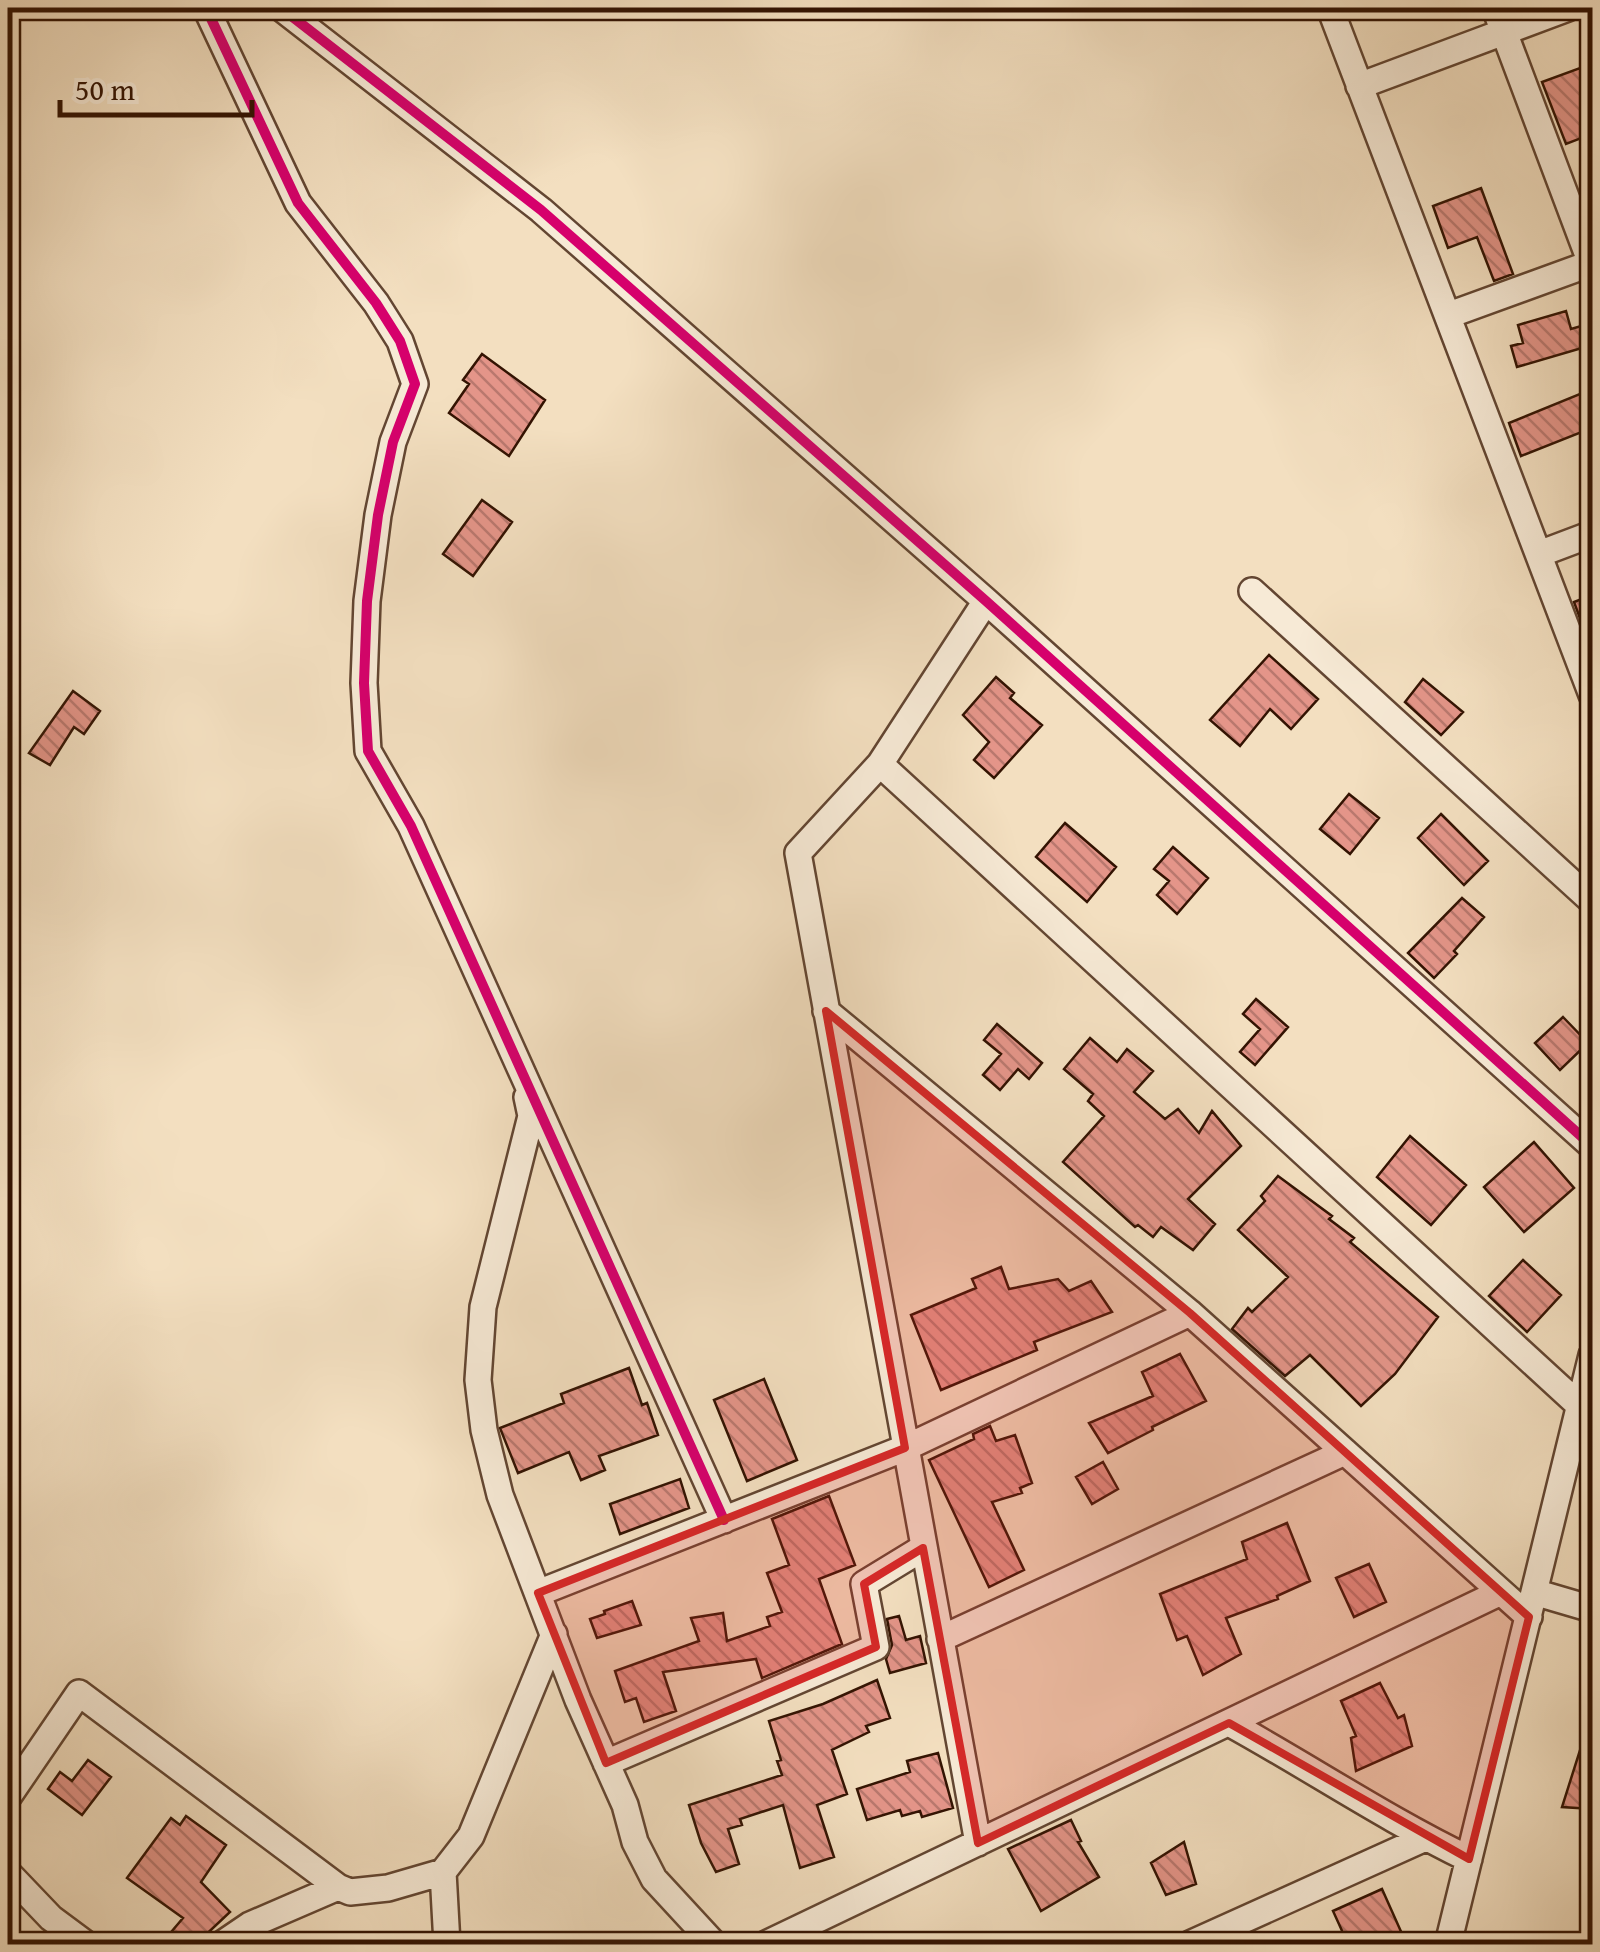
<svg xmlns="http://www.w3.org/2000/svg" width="1600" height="1952" viewBox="0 0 1600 1952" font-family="'Gentium Book Plus',serif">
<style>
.building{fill:url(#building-back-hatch);stroke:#331302;stroke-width:2.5}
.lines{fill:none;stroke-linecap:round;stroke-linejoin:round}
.street-casing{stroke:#634632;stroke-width:30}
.street{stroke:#f7ead6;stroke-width:25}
.cycleway-casing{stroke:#f7ead6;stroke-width:16}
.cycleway{stroke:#d6006c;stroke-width:10}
.marked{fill:#d62828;fill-opacity:0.2;stroke:#d62828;stroke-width:8;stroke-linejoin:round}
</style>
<defs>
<pattern id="building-back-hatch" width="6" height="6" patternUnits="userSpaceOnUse" patternTransform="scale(2.5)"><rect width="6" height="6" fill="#e49589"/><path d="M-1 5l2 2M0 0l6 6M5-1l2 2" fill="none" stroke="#b9786e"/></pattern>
</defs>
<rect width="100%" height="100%" fill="#f3dfc0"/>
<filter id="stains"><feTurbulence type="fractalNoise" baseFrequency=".002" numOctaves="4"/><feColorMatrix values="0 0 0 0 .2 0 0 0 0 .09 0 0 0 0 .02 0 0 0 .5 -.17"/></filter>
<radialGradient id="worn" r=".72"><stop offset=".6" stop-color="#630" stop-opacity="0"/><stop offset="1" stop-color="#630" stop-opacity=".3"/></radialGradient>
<path class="building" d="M 1580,68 L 1592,101 L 1592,134 L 1566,144 L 1542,82 Z
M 1481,188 L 1513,274 L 1494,281 L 1477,237 L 1448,248 L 1433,206 Z
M 1566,311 L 1571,329 L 1592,323 L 1592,345 L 1517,367 L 1511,346 L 1523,343 L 1518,325 Z
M 482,354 L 545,400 L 509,456 L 449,413 L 469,384 L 463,380 Z
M 1592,389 L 1592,428 L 1521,456 L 1509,423 Z
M 482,500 L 512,522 L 473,576 L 443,554 Z
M 1592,595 L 1592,651 L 1574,602 Z
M 1269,655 L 1318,699 L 1291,729 L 1270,709 L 1240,746 L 1210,720 Z
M 996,677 L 1014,693 L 1010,698 L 1042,725 L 994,778 L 974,760 L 989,742 L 963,715 Z
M 1423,679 L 1463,712 L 1441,735 L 1405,702 Z
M 73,691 L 100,711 L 84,734 L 74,727 L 50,765 L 29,753 Z
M 1349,794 L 1379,818 L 1350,854 L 1320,829 Z
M 1441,814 L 1488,861 L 1464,885 L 1418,838 Z
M 1065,823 L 1116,867 L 1087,902 L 1036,857 Z
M 1173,847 L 1208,878 L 1177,914 L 1157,895 L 1169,881 L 1154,869 Z
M 1462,898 L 1484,917 L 1454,951 L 1457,954 L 1434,978 L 1408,953 Z
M 1256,999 L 1288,1027 L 1255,1065 L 1240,1052 L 1260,1029 L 1243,1014 Z
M 1563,1017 L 1588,1043 L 1560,1070 L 1535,1043 Z
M 997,1024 L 1042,1063 L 1029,1079 L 1018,1069 L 1000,1090 L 983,1075 L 1001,1054 L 984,1040 Z
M 1090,1038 L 1117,1062 L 1127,1049 L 1153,1071 L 1134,1092 L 1165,1119 L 1178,1109 L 1199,1133 L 1212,1111 L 1241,1146 L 1188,1199 L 1215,1224 L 1193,1250 L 1161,1227 L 1153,1237 L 1138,1225 L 1135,1227 L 1063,1162 L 1104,1116 L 1088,1101 L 1093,1094 L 1064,1069 Z
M 1410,1136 L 1466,1185 L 1431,1225 L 1377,1177 Z
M 1534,1142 L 1574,1188 L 1524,1232 L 1484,1187 Z
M 1278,1176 L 1332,1216 L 1329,1219 L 1354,1238 L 1350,1242 L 1438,1317 L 1395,1374 L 1361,1406 L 1310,1355 L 1285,1376 L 1232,1329 L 1248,1308 L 1252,1312 L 1288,1277 L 1238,1230 L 1265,1201 L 1261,1196 Z
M 1523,1260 L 1561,1295 L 1527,1332 L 1489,1296 Z
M 1001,1267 L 1009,1289 L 1058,1279 L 1069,1291 L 1091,1281 L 1112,1312 L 1034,1342 L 1037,1350 L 941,1390 L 911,1315 L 976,1288 L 972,1279 Z
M 1180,1354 L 1206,1401 L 1152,1427 L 1153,1430 L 1108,1453 L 1089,1423 L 1153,1396 L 1142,1372 Z
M 629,1368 L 642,1405 L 647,1403 L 658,1435 L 599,1456 L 605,1470 L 581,1480 L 569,1452 L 518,1473 L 500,1428 L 564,1403 L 561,1394 Z
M 764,1379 L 797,1460 L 747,1481 L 714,1400 Z
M 990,1426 L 996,1441 L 1015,1435 L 1032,1483 L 1020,1488 L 1022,1493 L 992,1502 L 1024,1570 L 989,1587 L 929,1460 L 974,1439 L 973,1434 Z
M 1103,1462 L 1118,1489 L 1092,1504 L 1076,1477 Z
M 680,1479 L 689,1508 L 620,1534 L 610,1504 Z
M 829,1496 L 855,1565 L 819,1579 L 842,1644 L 762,1678 L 756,1659 L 663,1672 L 676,1711 L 644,1722 L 636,1698 L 625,1702 L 615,1671 L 699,1641 L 691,1618 L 723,1613 L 727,1641 L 770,1626 L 767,1617 L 782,1612 L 767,1573 L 789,1565 L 772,1519 Z
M 1287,1523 L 1310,1581 L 1277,1596 L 1278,1599 L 1226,1618 L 1241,1654 L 1203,1675 L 1187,1636 L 1177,1640 L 1160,1594 L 1247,1559 L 1242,1542 Z
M 1369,1564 L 1386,1602 L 1354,1617 L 1336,1578 Z
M 632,1601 L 641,1625 L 597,1638 L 590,1619 L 605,1614 L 604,1611 Z
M 899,1616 L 906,1640 L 920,1636 L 926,1663 L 890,1673 L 886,1659 L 892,1645 L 887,1619 Z
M 877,1680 L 890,1718 L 866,1726 L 869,1732 L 832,1750 L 847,1794 L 817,1805 L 834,1857 L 800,1868 L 783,1805 L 740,1819 L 742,1825 L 728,1829 L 739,1864 L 716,1872 L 701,1843 L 689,1805 L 782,1775 L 777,1761 L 781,1760 L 769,1721 L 823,1704 Z
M 1380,1683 L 1398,1718 L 1404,1715 L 1412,1746 L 1356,1771 L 1351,1738 L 1356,1736 L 1341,1701 Z
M 1588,1725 L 1592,1726 L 1592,1809 L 1562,1807 Z
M 938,1753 L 953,1808 L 922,1817 L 920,1811 L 902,1816 L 900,1810 L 867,1820 L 857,1789 L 910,1772 L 907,1761 Z
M 88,1760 L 111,1777 L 82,1815 L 48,1789 L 60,1772 L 72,1781 Z
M 186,1816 L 226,1845 L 201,1882 L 230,1912 L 196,1944 L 161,1944 L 183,1918 L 127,1878 L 171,1818 L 180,1825 Z
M 1071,1820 L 1081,1841 L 1078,1842 L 1099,1877 L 1041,1911 L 1008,1849 Z
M 1184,1842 L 1196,1884 L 1166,1895 L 1151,1863 Z
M 1382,1889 L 1403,1936 L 1383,1944 L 1348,1944 L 1333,1911 Z"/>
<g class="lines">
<g class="street-casing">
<path id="street" d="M 206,8 L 298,203 L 376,303 L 400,341 L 415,384 L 393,442 L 378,515 L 367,601 L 364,683 L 368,751 L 411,826 L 724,1520
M 281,8 L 541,210 L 986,601 L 1592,1146
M 1330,8 L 1592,695
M 1495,8 L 1592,266
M 1359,86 L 1568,8
M 1449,315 L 1592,263
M 1539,554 L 1592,534
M 1252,591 L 1592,901
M 880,764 L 1580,1406
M 826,1011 L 1190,1313 L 1529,1617
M 527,1097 L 531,1116 L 483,1307 L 478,1380 L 484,1430 L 500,1495 L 578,1700 L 625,1805 L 635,1842 L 654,1879 L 714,1944
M 1534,1592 L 1592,1609
M 538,1593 L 905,1448 L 1190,1313
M 940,1639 L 1345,1452
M 1229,1723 C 1309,1767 1386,1819 1469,1859
M 606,1763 L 876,1647 L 864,1584 L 923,1548
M 8,1797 L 79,1693 L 338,1887 L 350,1892 L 388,1888 L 443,1872 L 471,1836 L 554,1634
M 978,1843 L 798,853 L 880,764 L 986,601
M 443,1872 L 447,1944
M 8,1873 L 51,1918 L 86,1944
M 222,1944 L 250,1925 L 338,1887
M 766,1944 L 1501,1592
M 1190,1944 L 1425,1838
M 1448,1944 L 1592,1355"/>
</g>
<use href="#street" class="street"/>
<g class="cycleway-casing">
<path id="cycleway" d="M 206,8 L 298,203 L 376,303 L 400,341 L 415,384 L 393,442 L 378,515 L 367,601 L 364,683 L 368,751 L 411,826 L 724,1520
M 281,8 L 541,210 L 986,601 L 1592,1146"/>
</g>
<use href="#cycleway" class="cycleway"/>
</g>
<path class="marked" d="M 826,1011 L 1190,1313 L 1529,1617 L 1469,1859 L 1229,1723 L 978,1843 L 923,1548 L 864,1584 L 876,1647 L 606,1763 L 538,1593 L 905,1448 Z"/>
<rect width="1600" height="1952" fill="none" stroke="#f3dfc0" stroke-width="40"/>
<rect x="10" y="10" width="1580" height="1932" fill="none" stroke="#331302" stroke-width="5"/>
<rect x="20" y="20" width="1560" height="1912" fill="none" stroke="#331302" stroke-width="2.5"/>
<path d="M60 100v15h192v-15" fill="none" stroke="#331302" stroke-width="5"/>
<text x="75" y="100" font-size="30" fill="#331302" stroke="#f7ead6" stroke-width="8" paint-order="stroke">50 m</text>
<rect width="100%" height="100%" filter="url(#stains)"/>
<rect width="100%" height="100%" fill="url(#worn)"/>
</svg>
